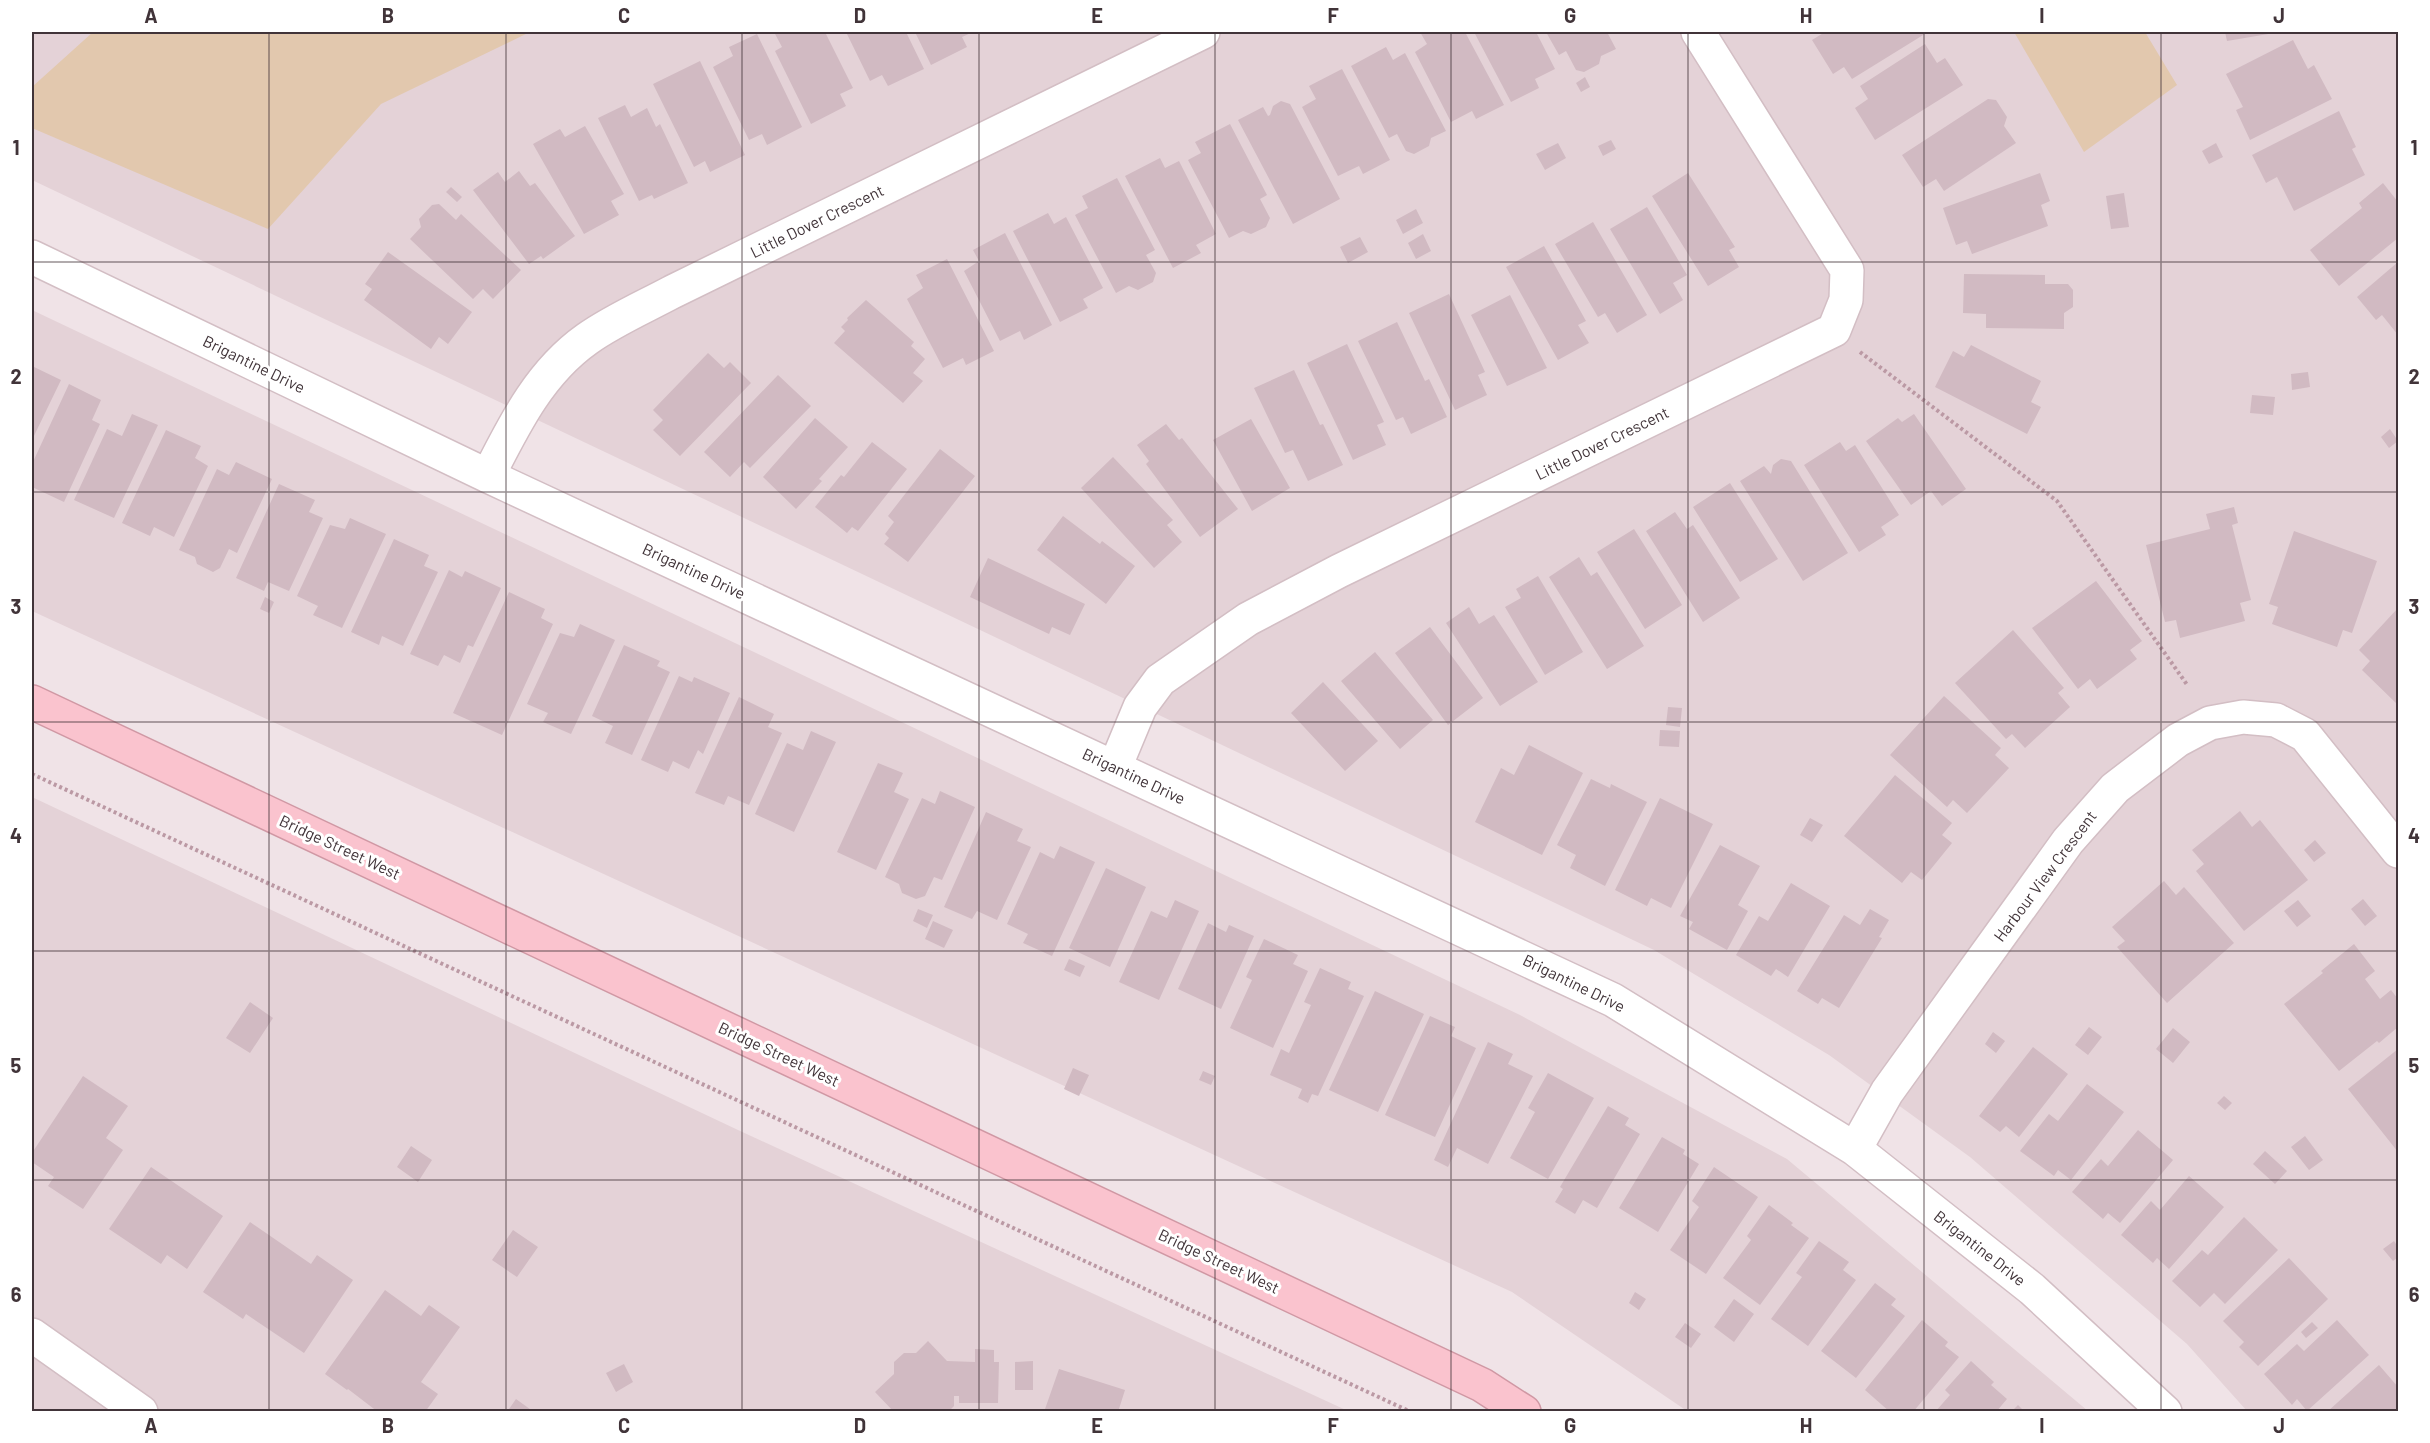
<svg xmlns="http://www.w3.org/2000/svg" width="2430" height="1443" viewBox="0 0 2430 1443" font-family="Barlow,sans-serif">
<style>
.residential{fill:#e4d2d7}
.green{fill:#e2c8ae}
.building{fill:#d1bac2}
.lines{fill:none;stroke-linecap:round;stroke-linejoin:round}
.minor-casing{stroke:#d3bec4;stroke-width:36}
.secondary-casing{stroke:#d098a4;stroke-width:36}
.path{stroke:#bb99a4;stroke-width:4;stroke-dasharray:3 3;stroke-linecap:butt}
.minor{stroke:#fff;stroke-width:33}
.secondary{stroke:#fac3ce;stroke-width:33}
.grid{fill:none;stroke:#413439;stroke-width:1.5;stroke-opacity:0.55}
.labels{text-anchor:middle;stroke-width:6;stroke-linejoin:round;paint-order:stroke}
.street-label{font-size:16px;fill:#413439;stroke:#fff}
.neatline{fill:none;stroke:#413439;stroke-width:2}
.grid-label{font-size:20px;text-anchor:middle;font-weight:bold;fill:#413439}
</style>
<rect width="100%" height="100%" fill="#f0e3e7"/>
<path class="residential" d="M 32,32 L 2398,32 L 2398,1411 L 2247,1411 L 2187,1344 L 1970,1157 L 1829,1055 L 1654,950 L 32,180 Z
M 32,310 L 1520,1015 L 1787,1159 L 2088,1411 L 1687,1411 L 1512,1292 L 32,611 Z
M 32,797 L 738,1130 L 1348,1411 L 32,1411 Z"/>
<path class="green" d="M 93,32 L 530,32 L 381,104 L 268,229 L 32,128 L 32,87 Z
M 2014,32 L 2145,32 L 2177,85 L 2084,152 Z"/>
<path class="building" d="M 774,32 L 825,32 L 853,88 L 840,94 L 846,106 L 811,124 L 775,51 L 782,47 Z
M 846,32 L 906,32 L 924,69 L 888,86 L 882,75 L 870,81 Z
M 915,32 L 973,32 L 962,37 L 967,47 L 931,65 Z
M 1420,32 L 1465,32 L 1504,105 L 1476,119 L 1472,111 L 1451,122 L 1415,52 L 1427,44 Z
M 1474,32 L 1536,32 L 1555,69 L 1535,79 L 1539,88 L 1511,102 Z
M 1546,32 L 1607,32 L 1616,49 L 1601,56 L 1599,64 L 1584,72 L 1576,70 L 1566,51 L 1559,55 Z
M 1825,32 L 1928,32 L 1852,79 L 1844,67 L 1833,74 L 1812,40 Z
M 2225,32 L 2274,32 L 2274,33 L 2227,41 Z
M 757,34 L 802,127 L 767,145 L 762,134 L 749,140 L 713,67 L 733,56 L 729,47 Z
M 2293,40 L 2308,69 L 2314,65 L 2332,99 L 2250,140 L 2236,110 L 2243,107 L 2226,74 Z
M 1925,44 L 1937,63 L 1945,58 L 1963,85 L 1875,140 L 1855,108 L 1868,99 L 1860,86 Z
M 1386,47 L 1393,60 L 1405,53 L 1446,131 L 1431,138 L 1429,146 L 1414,154 L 1406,151 L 1397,134 L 1389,138 L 1351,66 Z
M 700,61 L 745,155 L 710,172 L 705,161 L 694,167 L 653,84 Z
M 1342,69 L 1390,160 L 1363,174 L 1359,166 L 1338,176 L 1302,107 L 1316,99 L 1309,86 Z
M 1585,77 L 1590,87 L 1581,92 L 1576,83 Z
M 1988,99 L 1996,100 L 2007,117 L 2004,126 L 2016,143 L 1944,191 L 1936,179 L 1923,187 L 1902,155 Z
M 1281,101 L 1290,104 L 1340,199 L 1293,224 L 1238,120 L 1263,107 L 1268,116 L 1270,115 L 1273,106 Z
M 625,105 L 631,117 L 647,108 L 656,127 L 660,124 L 688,183 L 654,199 L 652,195 L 639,201 L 598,118 Z
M 2339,111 L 2356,147 L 2352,149 L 2365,175 L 2294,211 L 2277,177 L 2266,183 L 2252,155 Z
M 1230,124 L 1267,195 L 1260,199 L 1270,218 L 1266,227 L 1251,234 L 1243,231 L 1229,238 L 1188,160 L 1201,153 L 1195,142 Z
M 585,126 L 624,194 L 611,201 L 619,215 L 584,234 L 533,144 L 560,129 L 565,137 Z
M 1611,140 L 1616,149 L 1603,156 L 1598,146 Z
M 1558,143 L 1566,158 L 1545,170 L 1536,154 Z
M 2216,143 L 2223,157 L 2209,164 L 2202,151 Z
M 1160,158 L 1165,168 L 1179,161 L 1216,234 L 1196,245 L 1201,253 L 1173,268 L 1125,176 Z
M 519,171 L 530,186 L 535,183 L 575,236 L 543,259 L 541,256 L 529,264 L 473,190 L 498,172 L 505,182 Z
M 1688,173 L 1735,247 L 1729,250 L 1739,267 L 1708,286 L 1652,196 Z
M 2040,173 L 2050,201 L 2041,205 L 2048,226 L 1972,254 L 1967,241 L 1956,245 L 1943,208 Z
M 1117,178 L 1155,250 L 1146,255 L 1156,273 L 1153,282 L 1138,290 L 1129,286 L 1116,293 L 1075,215 L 1088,208 L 1082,196 Z
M 2383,183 L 2398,202 L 2398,238 L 2339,286 L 2310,250 L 2362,208 L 2359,203 Z
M 451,187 L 462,197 L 457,202 L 446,192 Z
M 2124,193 L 2129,227 L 2111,229 L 2106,196 Z
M 439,204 L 456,220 L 461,214 L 521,270 L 493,299 L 483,289 L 473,299 L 410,239 L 421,227 L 419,219 L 432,205 Z
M 1647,207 L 1687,275 L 1673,283 L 1683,300 L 1660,314 L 1610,229 Z
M 1416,209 L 1423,223 L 1403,234 L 1396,220 Z
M 1048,213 L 1054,224 L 1066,217 L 1103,288 L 1083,299 L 1088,308 L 1060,322 L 1013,231 Z
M 1593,222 L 1647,315 L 1617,333 L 1605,313 L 1598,317 L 1555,244 Z
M 1005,233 L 1052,325 L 1024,340 L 1020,331 L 1000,341 L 964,271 L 979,261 L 973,250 Z
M 1423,234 L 1431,251 L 1416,259 L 1408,243 Z
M 1360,237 L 1368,252 L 1348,263 L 1340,247 Z
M 1544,246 L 1586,321 L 1578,325 L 1589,343 L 1558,360 L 1506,267 Z
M 388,252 L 472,312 L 448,344 L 439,337 L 431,349 L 364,300 L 372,289 L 365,284 Z
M 947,259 L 994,351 L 966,365 L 963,358 L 943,368 L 907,299 L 923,288 L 916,275 Z
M 2398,262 L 2398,335 L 2382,315 L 2376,320 L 2357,297 Z
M 1964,274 L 2045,275 L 2045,284 L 2068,284 L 2073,290 L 2073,307 L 2064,313 L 2064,329 L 1986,328 L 1986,314 L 1963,313 Z
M 1449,294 L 1485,372 L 1478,375 L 1487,395 L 1455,410 L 1409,313 Z
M 1510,295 L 1547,368 L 1507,386 L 1471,315 Z
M 866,300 L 914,342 L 911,346 L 925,359 L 913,373 L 923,381 L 903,403 L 834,343 L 845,331 L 841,327 L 848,320 L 847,318 Z
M 1397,322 L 1425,381 L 1429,379 L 1447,417 L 1411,434 L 1403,417 L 1396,420 L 1358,341 Z
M 1347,344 L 1384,422 L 1377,425 L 1386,445 L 1353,460 L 1307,363 Z
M 1971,345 L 2041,381 L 2031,402 L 2041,407 L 2027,434 L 1935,387 L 1953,351 L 1964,357 Z
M 708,353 L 724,368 L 730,362 L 751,383 L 680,456 L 653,430 L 663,420 L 653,410 Z
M 32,366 L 61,380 L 32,440 Z
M 1294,370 L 1320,425 L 1323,424 L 1343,465 L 1308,481 L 1293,450 L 1285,453 L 1254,388 Z
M 2308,372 L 2310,387 L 2292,390 L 2291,374 Z
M 778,375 L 811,406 L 750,468 L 744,462 L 730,477 L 704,452 Z
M 69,384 L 101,400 L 92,420 L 100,424 L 64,502 L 32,487 L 32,464 Z
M 2252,395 L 2275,397 L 2273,415 L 2250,413 Z
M 132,414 L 158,425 L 114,518 L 74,500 L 107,429 L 122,436 Z
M 1914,414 L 1966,489 L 1942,506 L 1931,491 L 1911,505 L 1866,441 L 1898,418 L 1902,422 Z
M 815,418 L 848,447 L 819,479 L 822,481 L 796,509 L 763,477 Z
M 1251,419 L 1290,488 L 1252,511 L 1213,440 Z
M 1166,424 L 1179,440 L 1182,438 L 1238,509 L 1200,537 L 1146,464 L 1149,461 L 1137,445 Z
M 2390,429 L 2398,441 L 2389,448 L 2381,437 Z
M 166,430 L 201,446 L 195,458 L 208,466 L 174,537 L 154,527 L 150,536 L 122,523 Z
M 872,442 L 907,469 L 858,531 L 852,527 L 847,533 L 815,507 L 841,475 L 844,477 Z
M 1840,442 L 1846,451 L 1855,445 L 1899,515 L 1881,527 L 1886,535 L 1859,552 L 1804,465 Z
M 940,449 L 975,476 L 908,562 L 884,544 L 889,538 L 885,534 L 894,522 L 888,516 Z
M 1113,457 L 1173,520 L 1167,525 L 1182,542 L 1154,568 L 1081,488 Z
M 1781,459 L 1791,461 L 1848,553 L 1803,581 L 1740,481 L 1764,466 L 1771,474 L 1773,465 Z
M 236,462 L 272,479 L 237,553 L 229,549 L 220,568 L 213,572 L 197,564 L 195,557 L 179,550 L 217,469 L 229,475 Z
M 1730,483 L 1778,559 L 1740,582 L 1693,507 Z
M 279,484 L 315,500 L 309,512 L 323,518 L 289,591 L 268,582 L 264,591 L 236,578 Z
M 2234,507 L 2238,523 L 2232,525 L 2251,600 L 2240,603 L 2245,621 L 2180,638 L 2176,620 L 2165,622 L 2146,545 L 2210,529 L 2206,514 Z
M 1675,512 L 1687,529 L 1693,525 L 1740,598 L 1703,622 L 1646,531 Z
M 1063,516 L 1100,544 L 1102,541 L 1135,566 L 1106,604 L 1037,550 Z
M 350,518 L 386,534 L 342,628 L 313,615 L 318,606 L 297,596 L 330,525 L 345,529 Z
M 1634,529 L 1682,605 L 1645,629 L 1597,552 Z
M 2294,531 L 2377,561 L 2352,633 L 2343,630 L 2337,647 L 2272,624 L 2278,607 L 2269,604 Z
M 394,539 L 429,555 L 424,566 L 438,572 L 403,646 L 382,636 L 379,645 L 351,632 Z
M 1579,557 L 1591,576 L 1597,572 L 1644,646 L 1607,669 L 1549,577 Z
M 988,558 L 1085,604 L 1070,635 L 1052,627 L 1049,634 L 970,597 Z
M 449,570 L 462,577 L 465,571 L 501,588 L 473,647 L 468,645 L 460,663 L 444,655 L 438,666 L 410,654 Z
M 1538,576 L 1583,652 L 1545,675 L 1505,607 L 1521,598 L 1516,589 Z
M 2096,581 L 2142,641 L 2130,650 L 2137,659 L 2097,689 L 2090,679 L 2078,689 L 2032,628 Z
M 509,592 L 545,609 L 541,618 L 553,624 L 502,735 L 453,713 Z
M 265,597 L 274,602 L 269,613 L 260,609 Z
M 1469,607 L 1479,624 L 1494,615 L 1538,682 L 1500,706 L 1446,623 Z
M 2398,608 L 2398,705 L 2362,670 L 2370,661 L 2359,650 Z
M 580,624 L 615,640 L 571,734 L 543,722 L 548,713 L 527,704 L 560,633 L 574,637 Z
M 1430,627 L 1483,698 L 1448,725 L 1395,653 Z
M 2013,630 L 2064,688 L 2058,693 L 2070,707 L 2025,748 L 2012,734 L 2006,739 L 1955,683 Z
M 624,645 L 660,661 L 657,666 L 670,672 L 632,755 L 605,743 L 613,726 L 592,716 Z
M 1375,652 L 1433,720 L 1400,749 L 1341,681 Z
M 679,676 L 692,682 L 694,677 L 730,693 L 703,754 L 698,750 L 689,769 L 673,761 L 668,772 L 641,760 Z
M 1323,682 L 1378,741 L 1345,771 L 1291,713 Z
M 1944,696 L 2001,748 L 1995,755 L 2009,768 L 1967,813 L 1953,800 L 1947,807 L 1890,755 Z
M 739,697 L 774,714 L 768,727 L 782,733 L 749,805 L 728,796 L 724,805 L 695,793 Z
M 1668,707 L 1682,708 L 1680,727 L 1666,725 Z
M 1660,730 L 1680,731 L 1679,747 L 1659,746 Z
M 811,731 L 836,742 L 794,832 L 755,814 L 787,743 L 803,750 Z
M 1529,745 L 1583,773 L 1542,855 L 1475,822 L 1501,768 L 1514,775 Z
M 878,763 L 903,773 L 894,792 L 909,799 L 876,870 L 837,852 Z
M 1895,775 L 1952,823 L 1942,835 L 1952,843 L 1922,880 L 1911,872 L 1902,883 L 1844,836 Z
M 1591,779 L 1610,788 L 1611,784 L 1647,802 L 1605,886 L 1570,868 L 1576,855 L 1557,845 Z
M 940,791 L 975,807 L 942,880 L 934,877 L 925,896 L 916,899 L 902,893 L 899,884 L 885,877 L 922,798 L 935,804 Z
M 1660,798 L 1713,824 L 1671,908 L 1651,898 L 1647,906 L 1615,890 Z
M 2240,811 L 2252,827 L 2260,820 L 2308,880 L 2244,931 L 2196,871 L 2204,864 L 2192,850 Z
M 986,812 L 1023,829 L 1017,841 L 1031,847 L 997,920 L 977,911 L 972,919 L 944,907 Z
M 1810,818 L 1823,825 L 1812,842 L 1800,835 Z
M 2315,840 L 2326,853 L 2314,862 L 2304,850 Z
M 1720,845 L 1760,866 L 1738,905 L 1748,911 L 1727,950 L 1689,929 L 1693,922 L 1680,916 Z
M 1060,846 L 1095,862 L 1052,956 L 1023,943 L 1028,934 L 1007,924 L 1040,852 L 1054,859 Z
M 1106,868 L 1146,887 L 1110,967 L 1069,948 Z
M 2164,881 L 2176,895 L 2184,887 L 2234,943 L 2167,1003 L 2117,947 L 2125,941 L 2112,927 Z
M 1791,883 L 1830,906 L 1788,977 L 1776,969 L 1771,976 L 1736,955 L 1759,916 L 1768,921 Z
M 2363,899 L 2377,916 L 2365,926 L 2351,909 Z
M 1175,900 L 1199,911 L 1159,1000 L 1119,982 L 1151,911 L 1167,918 Z
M 2298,900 L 2311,916 L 2297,927 L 2284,911 Z
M 918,909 L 933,915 L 927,928 L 913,921 Z
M 1870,909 L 1889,920 L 1879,937 L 1882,938 L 1839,1008 L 1822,998 L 1818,1004 L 1797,991 L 1844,915 L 1860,925 Z
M 933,921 L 953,930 L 944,948 L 925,939 Z
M 1208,923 L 1226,932 L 1229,925 L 1254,936 L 1221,1009 L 1178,989 Z
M 1264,939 L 1298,955 L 1293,964 L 1308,971 L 1273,1048 L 1230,1028 L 1252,980 L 1246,977 Z
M 2354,944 L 2375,971 L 2365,979 L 2380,999 L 2391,990 L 2398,999 L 2398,1027 L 2379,1043 L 2377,1041 L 2339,1071 L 2284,1004 L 2323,973 L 2321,971 Z
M 1069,959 L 1085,966 L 1080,977 L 1064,970 Z
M 1320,968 L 1351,982 L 1348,989 L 1364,996 L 1318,1096 L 1312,1094 L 1308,1103 L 1298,1098 L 1302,1089 L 1270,1075 L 1281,1049 L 1289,1053 L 1311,1005 L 1304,1002 Z
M 1375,991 L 1424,1014 L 1378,1112 L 1329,1090 Z
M 250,1002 L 273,1018 L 250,1053 L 226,1038 Z
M 1430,1016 L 1455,1027 L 1451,1036 L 1476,1048 L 1435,1137 L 1385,1115 Z
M 2089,1027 L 2102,1037 L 2088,1055 L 2075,1045 Z
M 2173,1028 L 2190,1042 L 2173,1063 L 2156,1049 Z
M 1993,1032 L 2005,1041 L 1996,1053 L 1985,1044 Z
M 1488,1042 L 1513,1054 L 1508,1064 L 1533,1076 L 1488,1164 L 1457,1148 L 1448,1167 L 1434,1160 Z
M 2033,1047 L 2068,1074 L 2019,1137 L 2006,1126 L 2000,1132 L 1979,1116 Z
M 2398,1049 L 2398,1152 L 2348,1089 Z
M 1073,1068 L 1089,1075 L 1079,1096 L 1064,1089 Z
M 1203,1071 L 1215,1076 L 1211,1085 L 1199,1080 Z
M 1548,1073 L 1594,1098 L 1548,1179 L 1510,1158 L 1535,1112 L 1528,1108 Z
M 83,1076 L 128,1106 L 106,1138 L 123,1150 L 83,1209 L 48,1186 L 54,1177 L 32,1162 L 32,1153 Z
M 2087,1084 L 2124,1112 L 2071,1180 L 2058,1170 L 2054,1176 L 2020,1151 L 2049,1114 L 2058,1121 Z
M 2224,1096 L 2232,1103 L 2225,1110 L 2217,1103 Z
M 1608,1106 L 1629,1118 L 1625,1125 L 1640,1134 L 1597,1208 L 1583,1200 L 1575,1214 L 1555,1202 L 1563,1189 L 1560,1187 Z
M 2138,1130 L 2173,1160 L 2120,1223 L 2108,1213 L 2103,1219 L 2072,1192 L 2101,1159 L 2108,1166 Z
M 2305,1136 L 2323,1160 L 2309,1170 L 2291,1147 Z
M 1662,1137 L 1685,1150 L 1683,1154 L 1699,1164 L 1658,1232 L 1619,1208 Z
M 411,1146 L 432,1160 L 418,1182 L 397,1167 Z
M 2265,1151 L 2287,1171 L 2275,1184 L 2253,1164 Z
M 151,1167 L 223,1216 L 187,1269 L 167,1255 L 161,1264 L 109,1229 Z
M 1714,1167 L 1758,1197 L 1706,1274 L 1670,1250 L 1699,1207 L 1692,1201 Z
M 2189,1176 L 2224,1207 L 2169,1269 L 2157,1258 L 2153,1263 L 2121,1235 L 2151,1201 L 2160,1210 Z
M 1769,1205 L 1793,1223 L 1791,1225 L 1809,1238 L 1760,1305 L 1723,1278 L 1751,1240 L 1747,1236 Z
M 2244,1217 L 2278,1250 L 2225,1304 L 2214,1293 L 2200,1307 L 2172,1281 L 2202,1250 L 2208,1255 Z
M 250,1222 L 311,1264 L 317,1255 L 353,1280 L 304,1353 L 246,1314 L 243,1319 L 203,1292 Z
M 513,1230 L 538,1247 L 517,1277 L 492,1260 Z
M 1819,1241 L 1849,1262 L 1843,1270 L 1856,1280 L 1808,1346 L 1771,1319 L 1802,1277 L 1796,1273 Z
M 2394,1241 L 2398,1247 L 2398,1257 L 2393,1261 L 2383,1249 Z
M 2289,1258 L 2328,1299 L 2258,1366 L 2239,1347 L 2244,1342 L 2223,1321 Z
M 1875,1283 L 1896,1299 L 1891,1305 L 1905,1316 L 1856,1378 L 1821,1351 Z
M 385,1290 L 421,1316 L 429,1305 L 460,1327 L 421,1382 L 438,1394 L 425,1412 L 378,1412 L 348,1389 L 347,1390 L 325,1374 Z
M 1635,1292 L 1646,1299 L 1639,1310 L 1629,1303 Z
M 1734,1299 L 1754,1314 L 1734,1342 L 1714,1327 Z
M 1922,1320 L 1948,1342 L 1945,1346 L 1959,1357 L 1913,1412 L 1890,1412 L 1865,1390 Z
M 2337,1320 L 2369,1355 L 2307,1411 L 2297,1399 L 2292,1405 L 2264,1374 L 2297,1344 L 2304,1351 Z
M 2312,1322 L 2318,1328 L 2306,1338 L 2301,1332 Z
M 1685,1323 L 1701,1334 L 1691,1348 L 1675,1337 Z
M 928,1341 L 947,1361 L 975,1362 L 975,1349 L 994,1350 L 994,1362 L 999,1362 L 998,1403 L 959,1403 L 959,1396 L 954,1396 L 954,1406 L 948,1412 L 894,1412 L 875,1392 L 894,1374 L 894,1362 L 904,1353 L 916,1353 Z
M 1033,1361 L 1033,1390 L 1015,1390 L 1015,1362 Z
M 1971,1361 L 1994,1382 L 1991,1385 L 2007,1399 L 1996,1412 L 1935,1412 L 1950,1395 L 1945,1390 Z
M 624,1364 L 633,1382 L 616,1392 L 606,1373 Z
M 2379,1365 L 2398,1387 L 2398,1409 L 2396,1412 L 2327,1412 Z
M 1059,1369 L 1125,1390 L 1118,1412 L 1044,1412 Z
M 516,1399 L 534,1412 L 507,1412 Z
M 2018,1405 L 2025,1412 L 2011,1412 Z"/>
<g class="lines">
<g class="minor-casing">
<path id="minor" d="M 32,257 L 488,476 L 1613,1000 L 1855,1149 L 2032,1289 L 2165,1412
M 488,476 C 514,425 539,373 587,339 C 612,321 644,307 672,292 L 1203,32
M 1115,767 L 1140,707 L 1160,680 L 1248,619 L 1339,571 L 1834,330 L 1846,300 L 1847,270 L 1698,32
M 1855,1149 L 1887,1092 L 2068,841 L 2115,788 L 2178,740 L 2210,723 L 2243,717 L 2276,720 L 2305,735 L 2398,851
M 32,1335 L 141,1412"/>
</g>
<g class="secondary-casing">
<path id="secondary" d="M 32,702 L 1482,1385 L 1524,1412"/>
</g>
<path class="path" d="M 1860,352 L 2057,501 L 2188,686
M 32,774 L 1411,1412"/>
<use href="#minor" class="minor"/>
<use href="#secondary" class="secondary"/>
</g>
<path class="grid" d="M 269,32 L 269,1412M 506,32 L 506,1412M 742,32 L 742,1412M 979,32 L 979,1412M 1215,32 L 1215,1412M 1451,32 L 1451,1412M 1688,32 L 1688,1412M 1924,32 L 1924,1412M 2161,32 L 2161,1412M 32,262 L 2398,262M 32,492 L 2398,492M 32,722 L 2398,722M 32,951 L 2398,951M 32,1180 L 2398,1180"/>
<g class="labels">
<g class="street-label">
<text transform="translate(817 221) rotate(-26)" y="6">Little Dover Crescent</text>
<text transform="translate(254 364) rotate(26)" y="6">Brigantine Drive</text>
<text transform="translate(1602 443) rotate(-26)" y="6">Little Dover Crescent</text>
<text transform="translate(694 571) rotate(25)" y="6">Brigantine Drive</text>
<text transform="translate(1134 776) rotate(25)" y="6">Brigantine Drive</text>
<text transform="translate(340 847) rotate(25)" y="6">Bridge Street West</text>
<text transform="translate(2045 876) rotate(-53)" y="6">Harbour View Crescent</text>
<text transform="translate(1574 983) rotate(26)" y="6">Brigantine Drive</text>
<text transform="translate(779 1054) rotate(25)" y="6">Bridge Street West</text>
<text transform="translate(1980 1248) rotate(38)" y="6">Brigantine Drive</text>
<text transform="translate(1219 1261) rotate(25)" y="6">Bridge Street West</text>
</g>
</g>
<rect width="2430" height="1443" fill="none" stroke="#ffffff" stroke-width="66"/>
<rect x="33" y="33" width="2364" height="1377" class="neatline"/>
<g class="grid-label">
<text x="151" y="23">A</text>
<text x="388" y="23">B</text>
<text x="624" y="23">C</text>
<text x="860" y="23">D</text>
<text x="1097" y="23">E</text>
<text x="1333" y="23">F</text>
<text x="1570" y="23">G</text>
<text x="1806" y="23">H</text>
<text x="2042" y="23">I</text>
<text x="2279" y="23">J</text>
<text x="16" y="155">1</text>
<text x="2414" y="155">1</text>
<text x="16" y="384">2</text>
<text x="2414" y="384">2</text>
<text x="16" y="614">3</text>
<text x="2414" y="614">3</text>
<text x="16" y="843">4</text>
<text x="2414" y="843">4</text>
<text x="16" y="1073">5</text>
<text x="2414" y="1073">5</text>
<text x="16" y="1302">6</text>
<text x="2414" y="1302">6</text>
<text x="151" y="1433">A</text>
<text x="388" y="1433">B</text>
<text x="624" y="1433">C</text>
<text x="860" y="1433">D</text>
<text x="1097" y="1433">E</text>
<text x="1333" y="1433">F</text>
<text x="1570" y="1433">G</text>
<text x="1806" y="1433">H</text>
<text x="2042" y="1433">I</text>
<text x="2279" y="1433">J</text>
</g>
</svg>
